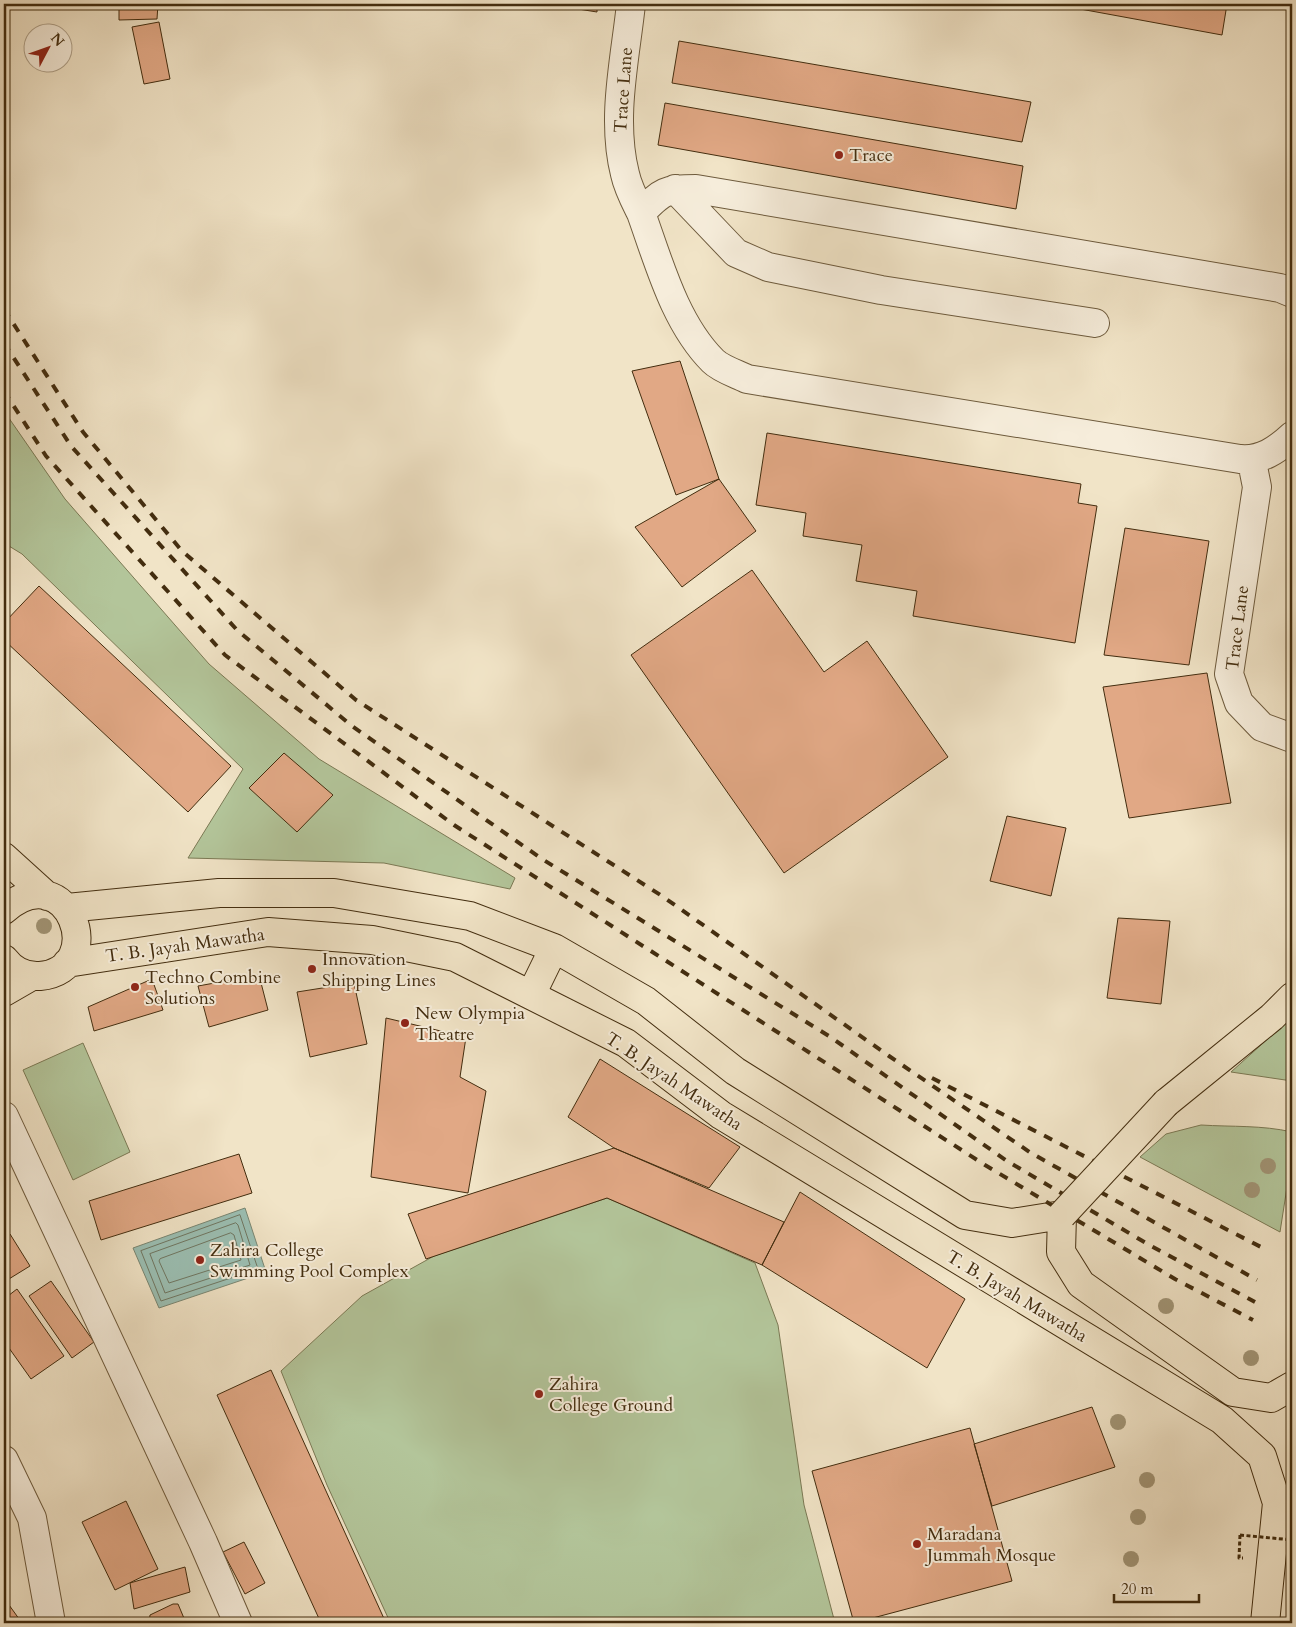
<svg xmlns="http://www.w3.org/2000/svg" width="1296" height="1627" viewBox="0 0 1296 1627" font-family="Cardo,serif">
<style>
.green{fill:#b3c59a;stroke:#7b7954}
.water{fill:#9bbfb3;stroke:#788571}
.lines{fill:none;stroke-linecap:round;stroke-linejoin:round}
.shore{stroke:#6f7661;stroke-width:1}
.building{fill:#e1a885;stroke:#432d0f}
.minor-casing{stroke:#6e5b3d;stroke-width:30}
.major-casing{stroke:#432d0f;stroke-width:30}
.path{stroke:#432d0f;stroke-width:3;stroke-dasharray:4 2.5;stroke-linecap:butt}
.minor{stroke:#f6eddb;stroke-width:28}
.major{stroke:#f1e4c7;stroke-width:28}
.rail{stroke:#432d0f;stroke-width:4;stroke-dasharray:9 9;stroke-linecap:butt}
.major-bridge-casing{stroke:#432d0f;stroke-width:30;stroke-linecap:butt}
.path-bridge{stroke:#432d0f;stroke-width:3;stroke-dasharray:4 2.5;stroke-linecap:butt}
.major-bridge{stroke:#f1e4c7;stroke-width:28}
.tree{fill:#a19475}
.poi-dot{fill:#8f2418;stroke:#f6eddb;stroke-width:2}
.labels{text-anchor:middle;stroke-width:4;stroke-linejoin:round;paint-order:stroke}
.street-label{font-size:18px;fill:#432d0f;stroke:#f6eddb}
.poi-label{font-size:18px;fill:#432d0f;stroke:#f6eddb;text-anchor:start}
</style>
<rect width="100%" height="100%" fill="#f1e4c7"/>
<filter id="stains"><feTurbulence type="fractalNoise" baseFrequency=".004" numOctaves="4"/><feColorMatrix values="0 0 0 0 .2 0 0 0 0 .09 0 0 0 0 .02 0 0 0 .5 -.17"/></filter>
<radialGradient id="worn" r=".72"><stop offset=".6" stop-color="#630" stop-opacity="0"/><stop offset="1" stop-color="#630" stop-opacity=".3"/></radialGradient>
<path class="green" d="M 4,411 L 65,499 L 209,664 L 319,759 L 515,878 L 510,889 L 384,863 L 188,858 L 243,769 L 22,554 L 4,543 Z
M 1292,1017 L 1292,1081 L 1231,1072 Z
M 83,1043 L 130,1152 L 73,1180 L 23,1070 Z
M 1201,1125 C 1232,1127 1262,1125 1292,1132 L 1292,1155 L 1280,1232 L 1140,1157 L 1166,1134 Z
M 607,1198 L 755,1263 L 778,1325 L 804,1505 L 835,1623 L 390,1622 L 327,1485 L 281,1371 L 362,1296 L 434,1256 Z"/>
<path class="water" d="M 245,1208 L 266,1272 L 159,1308 L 133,1248 Z"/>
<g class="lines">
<path class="shore" d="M 240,1215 L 258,1269 L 161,1301 L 141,1251 Z
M 236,1223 L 238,1225 L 250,1265 L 165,1293 L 150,1254 Z
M 231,1233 L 234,1235 L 241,1260 L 169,1283 L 159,1261 L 160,1259 Z"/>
</g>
<path class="building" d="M 119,4 L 158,4 L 157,19 L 119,20 Z
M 547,4 L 597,4 L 597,12 Z
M 1053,4 L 1227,4 L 1222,35 Z
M 159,22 L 170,79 L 144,84 L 132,27 Z
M 679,41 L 1031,102 L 1022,142 L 672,83 Z
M 665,103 L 1023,166 L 1016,209 L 658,145 Z
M 680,361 L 719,479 L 676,495 L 632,371 Z
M 767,433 L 1081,484 L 1078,503 L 1097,506 L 1075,643 L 913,616 L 917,591 L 856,581 L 862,545 L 803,536 L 806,513 L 756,505 Z
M 719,479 L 756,531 L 682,587 L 635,527 Z
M 1125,528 L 1209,541 L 1189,665 L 1104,655 Z
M 752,570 L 824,672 L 867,641 L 948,757 L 784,873 L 631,655 Z
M 39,586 L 231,766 L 188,812 L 4,640 L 4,623 Z
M 1207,673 L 1231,803 L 1129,818 L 1103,687 Z
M 284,753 L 333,795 L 297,832 L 249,788 Z
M 1007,816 L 1066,828 L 1051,896 L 990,881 Z
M 1118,918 L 1170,921 L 1161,1004 L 1107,998 Z
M 259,975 L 268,1010 L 209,1027 L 198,986 Z
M 152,979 L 163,1010 L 94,1031 L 88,1007 Z
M 354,983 L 367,1044 L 310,1057 L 297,992 Z
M 386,1018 L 466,1037 L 460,1077 L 486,1091 L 468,1193 L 371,1177 Z
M 600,1059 L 740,1147 L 709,1188 L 614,1148 L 568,1117 Z
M 614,1148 L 784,1222 L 762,1265 L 607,1198 L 426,1259 L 408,1214 Z
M 239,1154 L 252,1193 L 101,1240 L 89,1201 Z
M 800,1192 L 965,1299 L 927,1368 L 762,1265 Z
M 10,1234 L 30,1266 L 4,1282 L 4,1238 Z
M 51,1281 L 94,1342 L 72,1358 L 29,1296 Z
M 17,1289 L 64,1356 L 31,1379 L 4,1341 L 4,1299 Z
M 271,1370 L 386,1623 L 321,1623 L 217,1395 Z
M 1092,1407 L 1115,1467 L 992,1506 L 974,1444 Z
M 970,1428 L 1012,1581 L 854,1623 L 812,1471 Z
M 126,1501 L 158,1569 L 115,1590 L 82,1522 Z
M 244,1542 L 265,1583 L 245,1594 L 223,1552 Z
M 185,1567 L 190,1592 L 134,1609 L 130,1583 Z
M 4,1598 L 22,1623 L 4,1623 Z
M 173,1604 L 178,1604 L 186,1623 L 149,1623 L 150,1615 Z"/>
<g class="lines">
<g class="minor-casing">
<path id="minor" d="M 631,4 C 625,60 611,119 625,174 C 628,188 635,201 641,213
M 675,189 L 736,253 L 768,267 L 881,290 L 1095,323
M 1292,293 L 1280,288 L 696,189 C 665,189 662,191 641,213 C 659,263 675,323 713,361 C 721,369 737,374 747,379 L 1240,459 C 1261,461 1277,450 1292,436
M 1248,460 L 1253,467 L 1257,487 L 1229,674 L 1239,703 L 1262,727 L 1292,738
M 4,1116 L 203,1542 L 238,1623
M 4,1460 L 32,1518 L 51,1623"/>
</g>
<g class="major-casing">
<path id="major" d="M 4,857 L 47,896
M 67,908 L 219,893 L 334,893 L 470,916 L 554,948 L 646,1001 L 735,1071 L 965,1215 L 1012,1223 L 1062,1215 L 1061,1252 L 1081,1284 L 1233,1392 L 1271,1398 L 1292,1386
M 4,910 C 69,853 110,970 40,976 C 25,977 13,971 4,959
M 67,963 L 268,932 L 372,940 L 455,957 L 626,1043 L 721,1115 L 1222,1420 L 1262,1456 L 1277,1503 L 1265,1623
M 4,992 L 30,977
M 531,995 L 554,948
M 1166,1103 L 1272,1017 L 1292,997"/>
</g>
<path class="path" d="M 1240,1535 L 1239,1558 L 1243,1558"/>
<use href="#minor" class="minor"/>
<use href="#major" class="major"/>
<path class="rail" d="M 4,309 L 83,432 L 182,551 L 356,700 L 662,896 L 889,1056 L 1031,1153 L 1257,1280
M 4,343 L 71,446 L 237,630 L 352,726 L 542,859 L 829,1036 L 1007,1161 L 1151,1246 L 1255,1302
M 4,391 L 46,456 L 225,655 L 454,825 L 985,1165 L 1175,1279 L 1253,1320
M 932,1078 L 1261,1247
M 1292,1259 L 1292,1260"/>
<g class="major-bridge-casing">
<path id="major-bridge" d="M 1062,1215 L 1166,1103"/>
</g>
<path class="path-bridge" d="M 1240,1535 L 1292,1540"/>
<use href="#major-bridge" class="major-bridge"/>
</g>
<g class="tree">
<circle cx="44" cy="926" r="8"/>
<circle cx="1268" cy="1166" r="8"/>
<circle cx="1252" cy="1190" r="8"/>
<circle cx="1166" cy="1306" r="8"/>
<circle cx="1251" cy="1358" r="8"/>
<circle cx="1118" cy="1422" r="8"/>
<circle cx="1147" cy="1480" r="8"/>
<circle cx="1138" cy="1517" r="8"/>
<circle cx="1131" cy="1559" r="8"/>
</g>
<g class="poi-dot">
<circle cx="839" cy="155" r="5"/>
<circle cx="312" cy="969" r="5"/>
<circle cx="135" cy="987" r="5"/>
<circle cx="405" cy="1023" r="5"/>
<circle cx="200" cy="1260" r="5"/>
<circle cx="539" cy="1394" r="5"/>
<circle cx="917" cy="1544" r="5"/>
</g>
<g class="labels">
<g class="street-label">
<text transform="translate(623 90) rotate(-86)" y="6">Trace Lane</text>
<text transform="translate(1237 628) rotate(-83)" y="6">Trace Lane</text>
<text transform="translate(185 945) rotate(-8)" y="6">T. B. Jayah Mawatha</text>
<text transform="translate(674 1081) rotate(34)" y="6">T. B. Jayah Mawatha</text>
<text transform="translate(1017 1296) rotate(31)" y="6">T. B. Jayah Mawatha</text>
</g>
<g class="poi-label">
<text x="849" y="161">Trace</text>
<text x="322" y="965">Innovation<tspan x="322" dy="21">Shipping Lines</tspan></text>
<text x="145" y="983">Techno Combine<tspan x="145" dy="21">Solutions</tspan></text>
<text x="415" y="1019">New Olympia<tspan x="415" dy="21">Theatre</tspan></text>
<text x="210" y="1256">Zahira College<tspan x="210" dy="21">Swimming Pool Complex</tspan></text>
<text x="549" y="1390">Zahira<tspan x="549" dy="21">College Ground</tspan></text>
<text x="927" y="1540">Maradana<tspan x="927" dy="21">Jummah Mosque</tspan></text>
</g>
</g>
<rect width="1296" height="1627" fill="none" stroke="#f1e4c7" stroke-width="20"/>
<rect x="5" y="5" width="1286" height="1617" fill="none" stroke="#432d0f" stroke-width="2.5"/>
<rect x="10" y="10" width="1276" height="1607" fill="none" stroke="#432d0f"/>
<g transform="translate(48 48) rotate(49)"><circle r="24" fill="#f6eddb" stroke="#aea089"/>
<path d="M0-4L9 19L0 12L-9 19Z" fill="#8f2418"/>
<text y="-8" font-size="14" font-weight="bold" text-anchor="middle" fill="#432d0f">N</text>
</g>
<path d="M1114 1594v8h85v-8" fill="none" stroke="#432d0f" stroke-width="2.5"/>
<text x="1121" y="1594" font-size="15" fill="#432d0f" stroke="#f6eddb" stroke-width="4" paint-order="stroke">20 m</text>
<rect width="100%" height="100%" filter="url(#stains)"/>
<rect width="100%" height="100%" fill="url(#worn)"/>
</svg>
